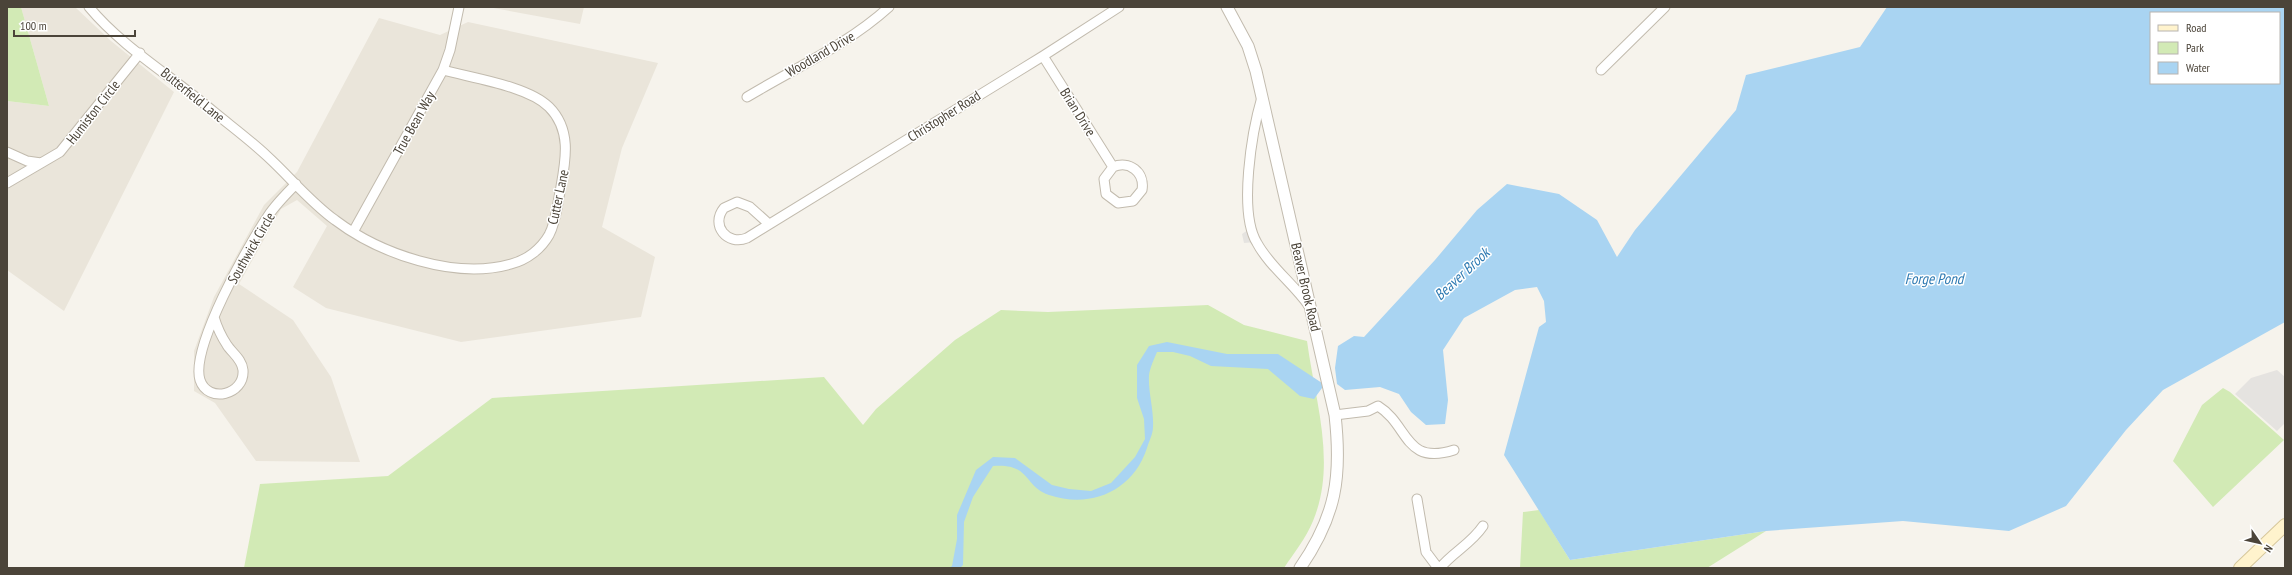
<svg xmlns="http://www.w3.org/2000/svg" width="2292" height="575" viewBox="0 0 2292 575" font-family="'PT Sans Narrow',sans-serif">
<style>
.residential{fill:#eae5da}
.green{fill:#d2eab5}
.parking{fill:#e5e3e0}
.water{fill:#a9d4f2;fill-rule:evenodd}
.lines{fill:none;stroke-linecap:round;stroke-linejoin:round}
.minor-casing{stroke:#c2bbae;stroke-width:11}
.tertiary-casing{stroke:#c2bbae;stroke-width:13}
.secondary-casing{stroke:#d6c79b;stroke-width:14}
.minor{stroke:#fff;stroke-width:9}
.tertiary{stroke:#fff;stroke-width:11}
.secondary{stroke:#fff3cd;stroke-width:12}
.labels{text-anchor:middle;stroke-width:3;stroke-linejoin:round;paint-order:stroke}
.street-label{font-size:14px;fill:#4b4439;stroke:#fff}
.water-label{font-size:15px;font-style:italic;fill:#2e7ab2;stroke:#fff}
</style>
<rect width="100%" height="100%" fill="#f6f3ec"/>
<path class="residential" d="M 21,7 L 75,7 L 111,41 L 174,92 L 64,311 L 7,270 L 7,101 L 49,106 Z
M 488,7 L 584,7 L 580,24 Z
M 379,18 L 440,35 L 468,22 L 658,63 L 622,148 L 602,227 L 655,257 L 641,317 L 461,342 L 326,308 L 293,287 L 327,226 L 297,200 L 281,209 L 239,284 L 293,320 L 331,377 L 360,462 L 256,461 L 215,403 L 194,391 L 194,351 L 214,297 L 264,205 L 297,172 Z"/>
<path class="green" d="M 7,7 L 21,7 L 49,106 L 7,101 Z
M 1208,305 L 1244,325 L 1307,341 C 1315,401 1337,463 1313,521 C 1306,538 1294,553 1284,568 L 244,568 L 260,484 L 388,476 L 492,398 L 824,377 L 863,425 L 876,409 L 955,340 L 1001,310 L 1048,312 Z
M 2223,388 L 2230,392 L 2284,440 L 2213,507 L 2173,461 L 2202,405 Z
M 1539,510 L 1570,560 L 1766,531 L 1707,568 L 1520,568 L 1523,512 Z"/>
<path class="parking" d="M 1251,228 L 1256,242 L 1244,243 L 1242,234 Z
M 2277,370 L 2285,377 L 2285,423 L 2277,431 L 2235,394 L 2251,378 Z"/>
<path class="water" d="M 1887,7 L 2285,7 L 2285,322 L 2163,390 L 2126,430 L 2066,506 L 2009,531 L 1903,521 L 1766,531 L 1570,560 L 1504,455 L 1539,327 L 1546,322 L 1544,301 L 1537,287 L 1515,290 L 1464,318 L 1443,350 L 1448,400 L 1445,424 L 1426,425 L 1411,412 L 1399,394 L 1380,387 L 1345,390 L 1337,384 L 1335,368 L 1338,346 L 1354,336 L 1364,337 L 1435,260 L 1477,210 L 1507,184 L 1559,194 L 1597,220 L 1617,257 L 1635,230 L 1736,110 L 1746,75 L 1860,47 ZM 2151,13 L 2279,13 L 2279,83 L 2151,83 Z
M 1167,342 L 1227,354 L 1278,354 L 1322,383 L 1322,388 L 1314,399 L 1300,396 L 1268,369 L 1211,366 L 1190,356 L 1173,352 L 1157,352 C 1154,359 1150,368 1149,375 C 1148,392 1154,410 1153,427 C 1153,434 1149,441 1147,448 C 1133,491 1091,509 1049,495 C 1023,486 1031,463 993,466 L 973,497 L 964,522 L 963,565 L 960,568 L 949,568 L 952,566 L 957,539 L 957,515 L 976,470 L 993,457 L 1015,458 L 1052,485 L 1069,489 L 1091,491 L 1111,483 L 1135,457 L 1145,439 L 1144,419 L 1137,398 L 1137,365 L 1149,346 Z"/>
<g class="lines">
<g class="minor-casing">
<path id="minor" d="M 89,7 C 123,48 173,77 214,112 C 231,126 250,140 267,156 C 290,177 310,202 335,220 C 380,254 455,280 511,264 C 527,260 541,249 549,235 C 556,222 557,206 560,192 C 565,163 573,131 549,107 C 528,86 472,78 443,70
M 1043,56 L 1113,167 L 1104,179 L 1106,194 L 1118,203 L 1133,201 L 1142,190 C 1145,172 1129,160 1113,167
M 1601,70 L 1665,7
M 747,97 C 795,68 847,45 889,7
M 1262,97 C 1252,131 1238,212 1257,243 C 1270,267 1294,284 1309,306
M 7,152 L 27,161 L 41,163
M 7,183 L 60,152 L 140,53
M 769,224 L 750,207 L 737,202 L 724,208 C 710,225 727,246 747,238 L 1043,56 L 1119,7
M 353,232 L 443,70 L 450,50 L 459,7
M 214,317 C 217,327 221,336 227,345 C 232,353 242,359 243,370 C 245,395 208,404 200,380 C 190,348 249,244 268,216 C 276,204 286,194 296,184
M 1335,415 L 1368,411 L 1378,406 C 1409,425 1404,466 1454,450
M 1417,499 L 1426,552 L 1438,568
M 1440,568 C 1453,552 1471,544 1483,526"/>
</g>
<g class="tertiary-casing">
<path id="tertiary" d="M 1227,7 L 1248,46 L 1256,71 L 1335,415 C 1342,477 1336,516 1300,568"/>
</g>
<g class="secondary-casing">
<path id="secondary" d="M 2240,568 L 2285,525"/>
</g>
<use href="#minor" class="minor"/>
<use href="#tertiary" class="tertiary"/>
<use href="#secondary" class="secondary"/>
</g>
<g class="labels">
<g class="street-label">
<text transform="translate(820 54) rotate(-30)" y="5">Woodland Drive</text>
<text transform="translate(193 95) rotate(39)" y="5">Butterfield Lane</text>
<text transform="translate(93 112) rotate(-52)" y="5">Humiston Circle</text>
<text transform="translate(1078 112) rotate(58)" y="5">Brian Drive</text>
<text transform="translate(944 116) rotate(-32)" y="5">Christopher Road</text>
<text transform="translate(414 123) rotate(-61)" y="5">True Bean Way</text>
<text transform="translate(558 197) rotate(-78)" y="5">Cutter Lane</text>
<text transform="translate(251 248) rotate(-60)" y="5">Southwick Circle</text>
<text transform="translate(1306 287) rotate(77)" y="5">Beaver Brook Road</text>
</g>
<g class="water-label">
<text transform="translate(1462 274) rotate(-43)" y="5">Beaver Brook</text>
<text x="1934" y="284">Forge Pond</text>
</g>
</g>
<rect width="2292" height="575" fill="none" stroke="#4b4439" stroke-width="16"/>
<rect x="2150" y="12" width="130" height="72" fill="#ffffff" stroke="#b7b4b0"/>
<rect x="2158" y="25" width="20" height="6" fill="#fff3cd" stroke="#b7b4b0"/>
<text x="2186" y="32" font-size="12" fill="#4b4439">Road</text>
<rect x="2158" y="42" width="20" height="12" fill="#d2eab5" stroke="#b7b4b0"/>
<text x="2186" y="52" font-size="12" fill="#4b4439">Park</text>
<rect x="2158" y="62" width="20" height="12" fill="#a9d4f2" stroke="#b7b4b0"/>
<text x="2186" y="72" font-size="12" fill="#4b4439">Water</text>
<g transform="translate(2260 543) rotate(124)" stroke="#ffffff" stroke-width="3" paint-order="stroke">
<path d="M0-3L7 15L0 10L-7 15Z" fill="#4b4439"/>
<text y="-6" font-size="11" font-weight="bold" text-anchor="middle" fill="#4b4439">N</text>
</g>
<path d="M14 30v6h121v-6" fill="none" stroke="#4b4439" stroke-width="2"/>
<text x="20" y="30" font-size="12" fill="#4b4439" stroke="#ffffff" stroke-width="3" paint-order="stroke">100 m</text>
</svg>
